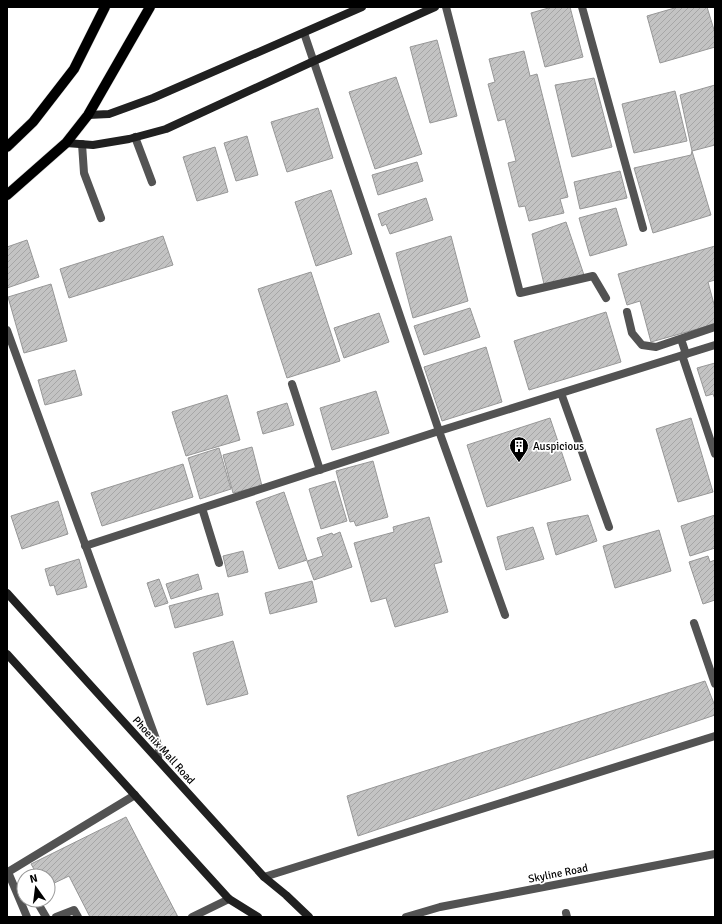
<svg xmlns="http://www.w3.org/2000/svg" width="722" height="924" viewBox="0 0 722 924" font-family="Signika,sans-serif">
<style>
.building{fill:url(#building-hatch);stroke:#979797}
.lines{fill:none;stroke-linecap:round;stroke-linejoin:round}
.primary-casing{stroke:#dbdbdb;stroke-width:11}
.lane{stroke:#535353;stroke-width:8}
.street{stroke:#535353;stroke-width:8}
.secondary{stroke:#202020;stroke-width:8}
.primary{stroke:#000;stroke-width:10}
.labels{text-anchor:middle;stroke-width:3.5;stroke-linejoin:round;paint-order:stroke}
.poi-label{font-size:11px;fill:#000;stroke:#fff;text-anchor:start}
.street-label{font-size:11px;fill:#000;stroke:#fff}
</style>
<defs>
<pattern id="building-hatch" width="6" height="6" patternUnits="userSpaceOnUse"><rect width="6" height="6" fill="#c3c3c3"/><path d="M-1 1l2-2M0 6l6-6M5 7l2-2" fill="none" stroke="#a6a6a6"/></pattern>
</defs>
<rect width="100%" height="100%" fill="#fff"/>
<path class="building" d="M 552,7 L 570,7 L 583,57 L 545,67 L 531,13 Z
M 678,7 L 707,7 L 715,33 L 715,47 L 660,63 L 647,16 Z
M 437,40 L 457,116 L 430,123 L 410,47 Z
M 524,51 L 530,76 L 537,74 L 568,197 L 560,199 L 564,213 L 529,221 L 525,206 L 519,207 L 508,163 L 516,161 L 505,119 L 498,121 L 488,84 L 495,82 L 489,59 Z
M 396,77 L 422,154 L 375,169 L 349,92 Z
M 594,78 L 612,147 L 572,157 L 555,85 Z
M 715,85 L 715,145 L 692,151 L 680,95 Z
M 675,91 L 687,141 L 634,153 L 622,104 Z
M 318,108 L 333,158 L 287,172 L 271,122 Z
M 247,136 L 258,175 L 236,181 L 224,143 Z
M 215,147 L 228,192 L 197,201 L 183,157 Z
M 692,151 L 711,215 L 653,233 L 634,168 L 691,155 Z
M 417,162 L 423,181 L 378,195 L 372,175 Z
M 620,171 L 627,198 L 580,209 L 574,182 Z
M 331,190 L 352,254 L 316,266 L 295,202 Z
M 426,198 L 433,220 L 390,234 L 386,224 L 382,226 L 378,214 Z
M 616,208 L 627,245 L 590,256 L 579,218 Z
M 566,222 L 584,275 L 544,284 L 532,234 Z
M 163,236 L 173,265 L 69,298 L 60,269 Z
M 451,236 L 468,301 L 413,318 L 396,253 Z
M 27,240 L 39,277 L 7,288 L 7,247 Z
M 715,246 L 715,280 L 708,282 L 715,308 L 715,324 L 651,342 L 640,301 L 627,305 L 618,274 Z
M 311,272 L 340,361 L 287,378 L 258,289 Z
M 51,284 L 67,341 L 24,353 L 8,297 Z
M 470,308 L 480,337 L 424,355 L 414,326 Z
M 606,312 L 621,362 L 529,390 L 514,341 Z
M 379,313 L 389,342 L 344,358 L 334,328 Z
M 486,347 L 502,402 L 442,421 L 424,367 Z
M 715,363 L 715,399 L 713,394 L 706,396 L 697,368 Z
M 75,370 L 82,395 L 45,405 L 38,380 Z
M 376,391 L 389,433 L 332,450 L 320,408 Z
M 227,395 L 240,440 L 186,456 L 172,412 Z
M 287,403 L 294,425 L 263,434 L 257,412 Z
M 550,418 L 571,480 L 487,507 L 467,445 Z
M 691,418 L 713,492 L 678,502 L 656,429 Z
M 252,447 L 262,486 L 233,493 L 223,455 Z
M 219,448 L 231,489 L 200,499 L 188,458 Z
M 373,461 L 388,517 L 356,526 L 354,521 L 350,522 L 336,471 Z
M 183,464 L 193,497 L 102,526 L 91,493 Z
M 335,481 L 347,521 L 321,529 L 309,489 Z
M 284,492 L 307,560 L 279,569 L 256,502 Z
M 58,501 L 68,534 L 22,549 L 11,516 Z
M 588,515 L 597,541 L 556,555 L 547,523 Z
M 715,515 L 715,548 L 690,556 L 681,526 Z
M 429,517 L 442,562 L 434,564 L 448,612 L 395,627 L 386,598 L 371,602 L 354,543 L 394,532 L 393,527 Z
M 533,527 L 544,559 L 506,570 L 497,537 Z
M 659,530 L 671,571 L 615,588 L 603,546 Z
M 340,532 L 352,567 L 314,580 L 307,561 L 323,556 L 317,538 L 332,533 L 333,535 Z
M 243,551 L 248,572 L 228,577 L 223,556 Z
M 708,556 L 710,562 L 715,560 L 715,600 L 703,604 L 689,562 Z
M 79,559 L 87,587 L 57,595 L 54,585 L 50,586 L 45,569 Z
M 198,574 L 202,589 L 171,599 L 166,584 Z
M 159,579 L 168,603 L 155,607 L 147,583 Z
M 312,581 L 317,602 L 270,614 L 265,593 Z
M 218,593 L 223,615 L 175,628 L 169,606 Z
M 233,641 L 248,694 L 207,705 L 193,653 Z
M 705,681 L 715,706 L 715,715 L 358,836 L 347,796 Z
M 126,817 L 178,917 L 90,917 L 69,876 L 48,886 L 48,876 L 38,876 L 31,864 Z"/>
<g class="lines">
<g class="primary-casing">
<path id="primary" d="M 7,147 L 33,122 L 74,69 L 105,7
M 7,195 L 66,143 L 88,115 L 150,7"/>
</g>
<path class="lane" d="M 446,7 L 520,293 L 593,276 L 606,298
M 135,137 L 152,182
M 82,144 L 84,173 L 101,218
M 627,312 L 632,333 L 642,345 L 656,347 L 715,327
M 681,339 L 686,354"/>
<path class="street" d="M 582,7 L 643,228
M 304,33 L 439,431 L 505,615
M 7,330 L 156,739 L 159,748 L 158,759
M 682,355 L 715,454
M 292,384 L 320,470
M 561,393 L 609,527
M 202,508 L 219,563
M 85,546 L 439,431 L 715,345
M 694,623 L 715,684
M 264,877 L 715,736
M 36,900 L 46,917
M 566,913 L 567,917
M 27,917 L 8,872 L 135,795
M 56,917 L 74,910 L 78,917
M 192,917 L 229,899
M 406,917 L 440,907 L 715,854"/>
<path class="secondary" d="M 88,115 L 109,114 L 153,98 L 362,7
M 66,143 L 93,145 L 129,139 L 166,129 L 314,61 L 435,7
M 7,593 L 264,877 L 286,895 L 309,917
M 7,654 L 229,899 L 258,917"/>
<use href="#primary" class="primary"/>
</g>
<defs>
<g id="building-pin" transform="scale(1)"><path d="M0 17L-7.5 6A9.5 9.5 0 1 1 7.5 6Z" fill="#000" stroke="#fff"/><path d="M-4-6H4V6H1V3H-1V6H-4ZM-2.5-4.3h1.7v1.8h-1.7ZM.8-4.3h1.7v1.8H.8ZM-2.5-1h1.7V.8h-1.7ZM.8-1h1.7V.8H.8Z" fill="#fff"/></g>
</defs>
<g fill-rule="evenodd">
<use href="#building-pin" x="519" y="446"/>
</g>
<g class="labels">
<g class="poi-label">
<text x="533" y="450">Auspicious</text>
</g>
<g class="street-label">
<text transform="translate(164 750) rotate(48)" y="4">Phoenix Mall Road</text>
<text transform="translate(558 873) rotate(-11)" y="4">Skyline Road</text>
</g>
</g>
<rect width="722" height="924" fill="none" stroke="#000000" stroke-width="16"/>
<g transform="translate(36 888) rotate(346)"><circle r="19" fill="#ffffff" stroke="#999999"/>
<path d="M0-3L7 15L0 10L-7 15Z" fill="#000000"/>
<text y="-6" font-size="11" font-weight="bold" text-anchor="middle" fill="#000000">N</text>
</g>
</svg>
